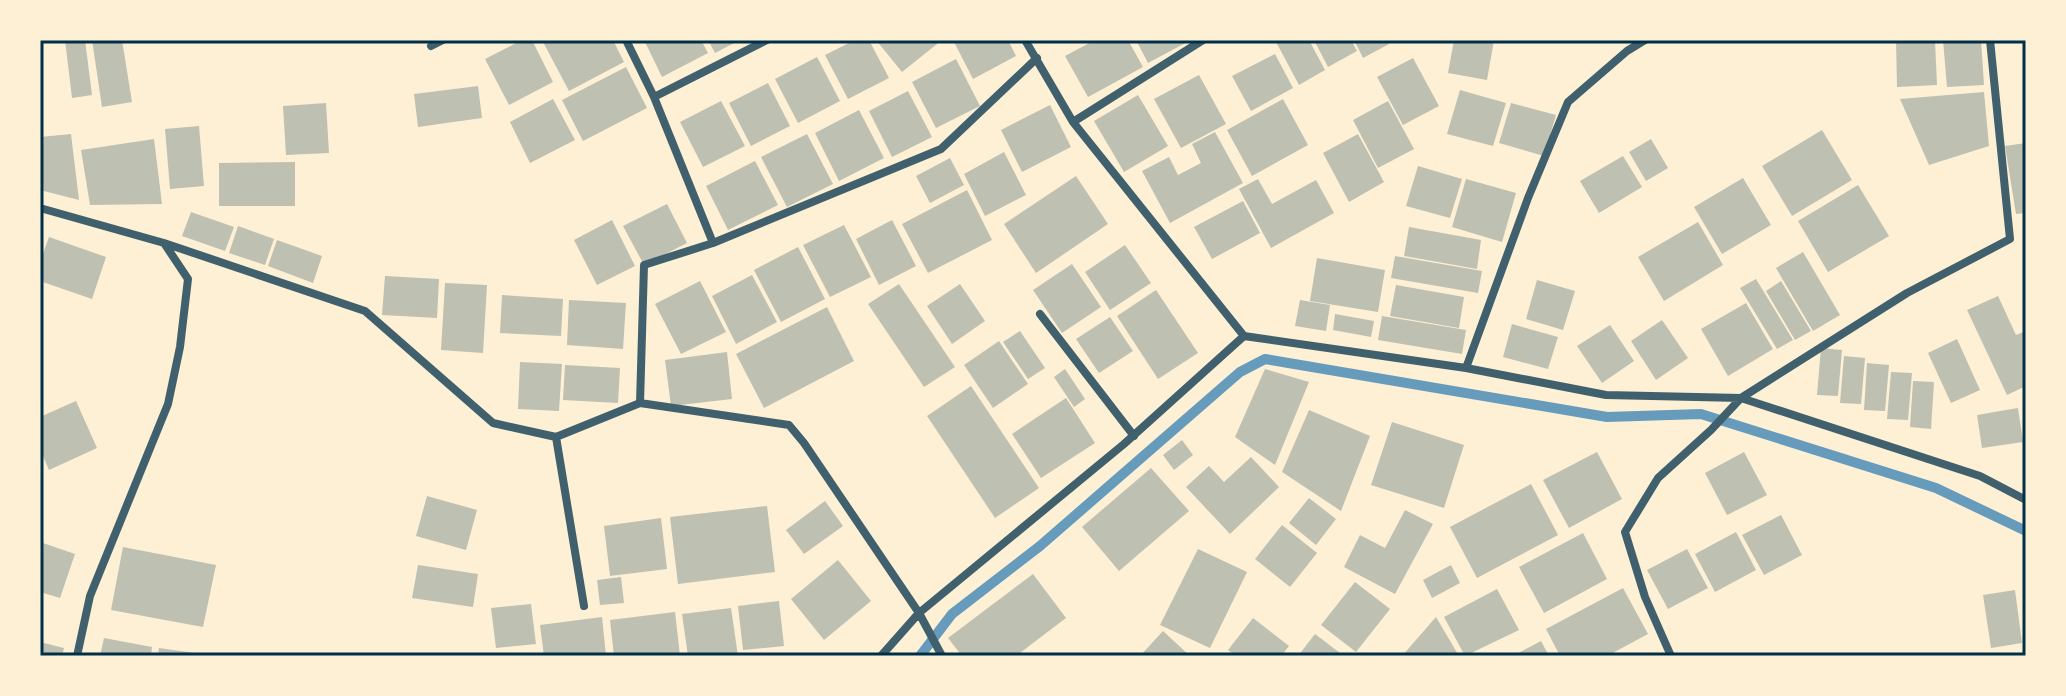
<svg xmlns="http://www.w3.org/2000/svg" width="2066" height="696" viewBox="0 0 2066 696" font-family="Cabin,sans-serif">
<style>
.lines{fill:none;stroke-linecap:round;stroke-linejoin:round}
.stream{stroke:#669bbc;stroke-width:10}
.building{fill:#bec0b2}
.minor{stroke:#3f606c;stroke-width:8}
.neatline{fill:none;stroke:#003049;stroke-width:3}
</style>
<rect width="100%" height="100%" fill="#fdf0d5"/>
<g class="lines">
<path class="stream" d="M 920,656 L 952,614 L 1040,546 L 1240,372 L 1265,359 L 1607,417 L 1701,414 L 1936,488 L 2026,531"/>
</g>
<path class="building" d="M 65,40 L 85,40 L 92,95 L 72,98 Z
M 92,40 L 122,40 L 132,102 L 102,107 Z
M 522,40 L 532,40 L 553,82 L 509,105 L 485,59 Z
M 542,40 L 613,40 L 624,62 L 569,91 Z
M 644,40 L 701,40 L 708,53 L 662,77 Z
M 708,40 L 740,40 L 715,53 Z
M 855,40 L 869,40 L 889,78 L 848,99 L 825,55 Z
M 876,40 L 942,40 L 902,72 Z
M 953,40 L 1008,40 L 1016,56 L 973,79 Z
M 1095,40 L 1128,40 L 1143,67 L 1088,97 L 1065,56 Z
M 1136,40 L 1191,40 L 1148,63 Z
M 1275,40 L 1309,40 L 1325,70 L 1299,85 Z
M 1314,40 L 1351,40 L 1357,51 L 1328,67 Z
M 1354,40 L 1387,40 L 1389,44 L 1363,58 Z
M 1454,40 L 1494,40 L 1487,80 L 1448,73 Z
M 1896,40 L 1935,40 L 1937,85 L 1897,87 Z
M 1943,40 L 1981,40 L 1984,85 L 1947,87 Z
M 1275,54 L 1293,88 L 1251,111 L 1232,76 Z
M 817,57 L 840,101 L 798,123 L 775,79 Z
M 1413,58 L 1439,106 L 1403,125 L 1377,77 Z
M 956,59 L 980,106 L 936,128 L 912,82 Z
M 626,67 L 647,108 L 583,141 L 562,100 Z
M 1199,75 L 1226,124 L 1181,148 L 1154,99 Z
M 768,83 L 790,126 L 751,146 L 729,103 Z
M 478,86 L 482,118 L 418,127 L 414,94 Z
M 1460,90 L 1506,103 L 1493,146 L 1447,134 Z
M 908,91 L 932,137 L 892,157 L 869,111 Z
M 1984,92 L 1989,146 L 1929,165 L 1900,99 Z
M 1138,95 L 1168,146 L 1124,172 L 1094,121 Z
M 553,99 L 575,140 L 530,163 L 510,122 Z
M 1283,99 L 1308,145 L 1252,176 L 1227,130 Z
M 721,101 L 745,146 L 703,167 L 680,122 Z
M 1388,101 L 1414,149 L 1378,168 L 1353,120 Z
M 326,103 L 329,153 L 286,155 L 283,106 Z
M 1511,103 L 1556,115 L 1544,156 L 1499,143 Z
M 1050,105 L 1071,147 L 1022,172 L 1001,130 Z
M 859,110 L 884,158 L 839,181 L 815,133 Z
M 199,126 L 204,186 L 170,189 L 165,129 Z
M 1822,130 L 1852,180 L 1792,216 L 1762,166 Z
M 1215,132 L 1243,183 L 1170,223 L 1142,171 L 1169,157 L 1178,175 L 1201,163 L 1192,144 Z
M 71,134 L 79,200 L 40,190 L 40,137 Z
M 807,134 L 833,184 L 787,207 L 761,157 Z
M 1358,134 L 1384,182 L 1349,202 L 1323,153 Z
M 154,139 L 162,204 L 90,205 L 81,150 Z
M 1651,139 L 1668,168 L 1646,181 L 1629,152 Z
M 2026,143 L 2026,213 L 2016,214 L 2005,146 Z
M 1004,152 L 1026,195 L 985,216 L 964,174 Z
M 1623,156 L 1642,187 L 1599,213 L 1580,181 Z
M 950,158 L 964,185 L 930,203 L 916,176 Z
M 755,161 L 778,205 L 728,230 L 706,186 Z
M 295,162 L 295,206 L 219,206 L 219,163 Z
M 1418,166 L 1462,179 L 1450,218 L 1406,206 Z
M 1076,176 L 1108,224 L 1036,273 L 1004,224 Z
M 1743,178 L 1771,225 L 1722,254 L 1694,207 Z
M 1258,179 L 1272,204 L 1316,180 L 1334,213 L 1271,248 L 1239,189 Z
M 1466,179 L 1516,193 L 1502,242 L 1452,227 Z
M 1858,185 L 1889,236 L 1828,272 L 1798,221 Z
M 967,190 L 992,240 L 928,273 L 902,224 Z
M 1243,201 L 1260,233 L 1212,259 L 1194,227 Z
M 667,204 L 687,243 L 644,265 L 623,226 Z
M 191,212 L 234,227 L 225,251 L 182,236 Z
M 612,220 L 635,266 L 597,285 L 574,240 Z
M 892,220 L 916,266 L 879,285 L 856,239 Z
M 1698,222 L 1723,265 L 1664,301 L 1638,257 Z
M 844,225 L 871,277 L 830,297 L 803,245 Z
M 238,226 L 274,239 L 265,265 L 229,253 Z
M 1409,227 L 1481,240 L 1477,269 L 1404,256 Z
M 49,237 L 106,257 L 92,299 L 40,281 L 40,262 Z
M 277,240 L 322,256 L 313,283 L 268,266 Z
M 1125,245 L 1151,283 L 1110,310 L 1085,272 Z
M 798,247 L 825,299 L 781,322 L 754,270 Z
M 1803,252 L 1840,315 L 1813,331 L 1776,268 Z
M 1395,256 L 1482,271 L 1478,293 L 1391,278 Z
M 1317,258 L 1385,270 L 1378,312 L 1310,301 Z
M 1072,264 L 1101,307 L 1062,333 L 1033,290 Z
M 752,275 L 777,322 L 736,344 L 712,296 Z
M 385,276 L 439,279 L 437,318 L 382,315 Z
M 1756,279 L 1793,340 L 1777,349 L 1740,288 Z
M 1537,280 L 1575,291 L 1563,330 L 1526,319 Z
M 700,281 L 726,332 L 681,354 L 655,304 Z
M 1781,281 L 1811,331 L 1795,340 L 1766,291 Z
M 445,283 L 487,285 L 483,353 L 441,350 Z
M 899,284 L 955,367 L 924,387 L 868,304 Z
M 960,284 L 985,321 L 952,344 L 927,306 Z
M 1396,285 L 1464,297 L 1459,328 L 1390,316 Z
M 1156,290 L 1198,353 L 1158,379 L 1117,316 Z
M 502,295 L 563,299 L 561,336 L 500,333 Z
M 1998,296 L 2016,335 L 2026,331 L 2026,386 L 2007,395 L 1967,310 Z
M 569,300 L 626,303 L 623,349 L 567,345 Z
M 1300,300 L 1330,305 L 1326,331 L 1295,326 Z
M 1746,303 L 1773,349 L 1728,376 L 1701,329 Z
M 827,307 L 854,361 L 764,408 L 736,354 Z
M 1335,314 L 1374,321 L 1371,337 L 1333,330 Z
M 1382,316 L 1466,330 L 1462,354 L 1378,340 Z
M 1110,317 L 1133,351 L 1099,373 L 1076,339 Z
M 1662,320 L 1688,358 L 1656,380 L 1631,341 Z
M 1512,324 L 1558,337 L 1548,369 L 1503,357 Z
M 1610,325 L 1634,361 L 1602,383 L 1577,346 Z
M 1020,331 L 1045,368 L 1028,379 L 1003,342 Z
M 1957,339 L 1980,390 L 1951,403 L 1928,353 Z
M 999,341 L 1028,384 L 993,408 L 964,365 Z
M 1821,348 L 1842,350 L 1838,396 L 1817,395 Z
M 727,352 L 732,399 L 671,406 L 665,360 Z
M 1844,356 L 1865,358 L 1861,404 L 1840,403 Z
M 520,362 L 562,364 L 559,411 L 518,409 Z
M 1867,363 L 1889,365 L 1885,411 L 1864,410 Z
M 565,365 L 620,368 L 618,403 L 563,400 Z
M 1065,369 L 1085,399 L 1074,407 L 1054,377 Z
M 1265,369 L 1309,382 L 1275,465 L 1235,437 Z
M 1891,372 L 1912,373 L 1908,420 L 1887,419 Z
M 1913,381 L 1934,382 L 1931,429 L 1910,427 Z
M 971,386 L 1039,488 L 995,518 L 927,416 Z
M 1066,398 L 1095,443 L 1041,478 L 1012,434 Z
M 76,401 L 97,448 L 49,470 L 40,449 L 40,417 Z
M 2018,408 L 2023,442 L 1982,448 L 1977,415 Z
M 1309,410 L 1370,436 L 1341,511 L 1282,472 Z
M 1392,422 L 1464,445 L 1444,508 L 1371,485 Z
M 1182,440 L 1193,455 L 1174,470 L 1163,455 Z
M 1597,452 L 1622,499 L 1569,528 L 1543,480 Z
M 1744,452 L 1767,495 L 1727,515 L 1705,473 Z
M 1251,457 L 1279,487 L 1230,534 L 1186,487 L 1209,466 L 1224,482 Z
M 1151,468 L 1189,511 L 1119,571 L 1082,527 Z
M 1531,484 L 1558,535 L 1477,578 L 1450,527 Z
M 427,496 L 477,510 L 466,550 L 416,536 Z
M 1309,498 L 1336,519 L 1316,545 L 1289,523 Z
M 825,501 L 843,526 L 804,554 L 786,530 Z
M 767,506 L 775,572 L 678,584 L 670,517 Z
M 1405,510 L 1433,524 L 1395,594 L 1344,567 L 1360,535 L 1385,548 Z
M 1781,515 L 1802,555 L 1764,575 L 1742,535 Z
M 661,518 L 667,569 L 610,576 L 604,526 Z
M 1282,525 L 1317,553 L 1290,587 L 1255,559 Z
M 1736,532 L 1756,570 L 1715,592 L 1695,554 Z
M 1583,533 L 1607,579 L 1544,613 L 1519,567 Z
M 40,542 L 75,554 L 60,598 L 40,592 Z
M 123,547 L 216,565 L 203,627 L 111,610 Z
M 1198,549 L 1247,572 L 1210,648 L 1160,625 Z
M 1687,549 L 1708,588 L 1668,609 L 1647,570 Z
M 838,560 L 871,601 L 824,640 L 791,599 Z
M 418,565 L 478,574 L 473,607 L 412,598 Z
M 1451,565 L 1460,583 L 1432,598 L 1423,580 Z
M 1033,574 L 1066,618 L 1016,656 L 962,656 L 948,638 Z
M 621,577 L 624,603 L 600,605 L 597,580 Z
M 1355,582 L 1390,609 L 1356,652 L 1321,625 Z
M 1623,588 L 1648,634 L 1607,656 L 1560,656 L 1546,629 Z
M 1497,589 L 1519,630 L 1465,656 L 1444,617 Z
M 2015,590 L 2022,643 L 1991,648 L 1983,595 Z
M 779,601 L 784,646 L 743,650 L 738,606 Z
M 531,604 L 536,644 L 496,648 L 491,608 Z
M 731,608 L 738,656 L 688,656 L 682,614 Z
M 675,612 L 680,656 L 614,656 L 610,620 Z
M 602,617 L 606,656 L 544,656 L 540,625 Z
M 1436,617 L 1459,656 L 1402,656 Z
M 1253,618 L 1289,646 L 1281,656 L 1236,656 L 1228,650 Z
M 1163,631 L 1190,656 L 1140,656 Z
M 1315,634 L 1344,656 L 1298,656 Z
M 104,638 L 152,647 L 151,656 L 100,656 Z
M 1541,641 L 1549,656 L 1513,656 Z
M 40,642 L 64,648 L 62,656 L 40,656 Z
M 159,648 L 202,654 L 202,656 L 158,656 Z"/>
<g class="lines">
<path class="minor" d="M 626,40 L 654,97 L 713,243
M 1025,40 L 1073,122 L 1244,336
M 431,46 L 443,40
M 654,97 L 767,40
M 1073,122 L 1203,40
M 40,208 L 164,243 L 188,279 L 180,347 L 168,404 L 90,596 L 77,656
M 164,243 L 365,311 L 493,423 L 556,437 L 640,403 L 789,425 L 804,443 L 919,613 L 942,656
M 1040,314 L 1134,436
M 1466,368 L 1528,198 L 1568,102 L 1627,51 L 1645,40
M 640,403 L 644,265 L 713,243 L 941,149 L 1037,58
M 556,437 L 584,606
M 881,656 L 919,613 L 1124,444 L 1244,336 L 1466,368 L 1606,395 L 1741,398 L 1980,476 L 2026,500
M 1671,656 L 1645,597 L 1625,532 L 1658,478 L 1711,430 L 1741,398 L 1907,293 L 2010,239 L 1990,40"/>
</g>
<rect width="2066" height="696" fill="none" stroke="#fdf0d5" stroke-width="84"/>
<rect x="42" y="42" width="1982" height="612" class="neatline"/>
</svg>
